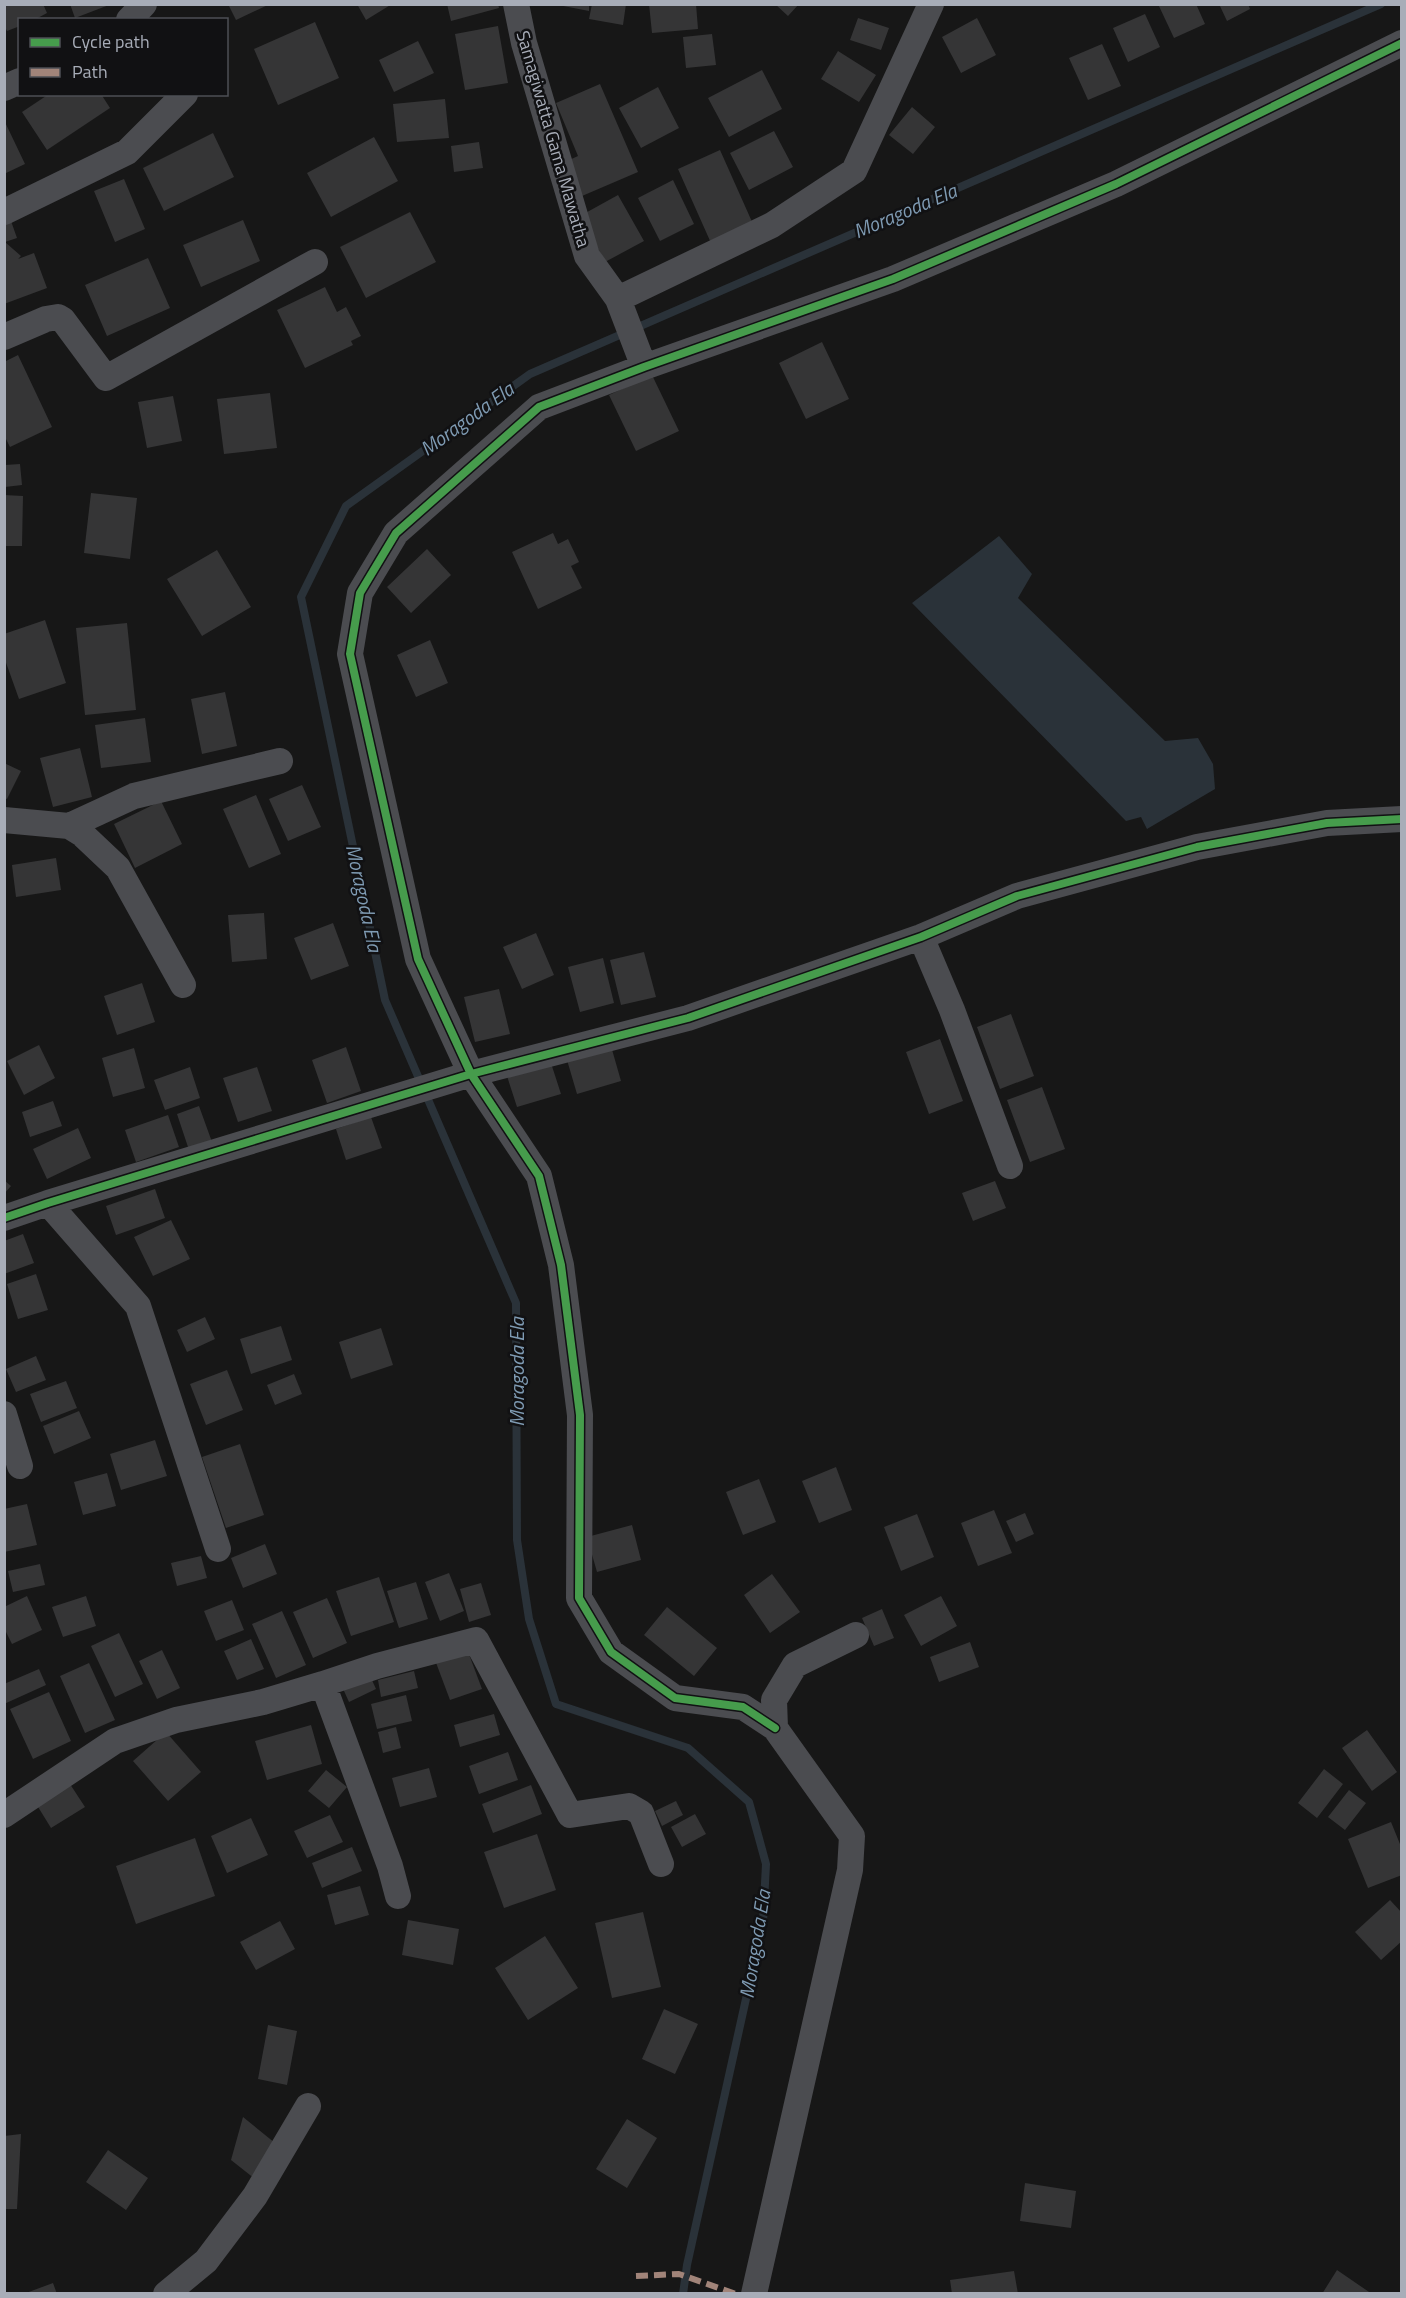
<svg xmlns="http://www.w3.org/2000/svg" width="1406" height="2298" viewBox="0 0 1406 2298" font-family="'Titillium Web',sans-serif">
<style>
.water{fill:#2a3239}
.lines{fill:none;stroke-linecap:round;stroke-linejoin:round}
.stream{stroke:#2a3239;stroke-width:8}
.building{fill:#353536}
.street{stroke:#4b4c50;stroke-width:26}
.quiet{stroke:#a18479;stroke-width:6;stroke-dasharray:12 6;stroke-linecap:butt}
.cycleway-casing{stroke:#111113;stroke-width:11}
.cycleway{stroke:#469c4c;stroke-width:8}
.labels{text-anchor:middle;stroke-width:5;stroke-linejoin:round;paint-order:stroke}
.street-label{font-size:18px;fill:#a8adb8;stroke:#111113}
.water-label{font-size:20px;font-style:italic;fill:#7f9bb3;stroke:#111113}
</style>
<rect width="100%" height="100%" fill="#171717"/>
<path class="water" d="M 999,536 L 1032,574 L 1018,598 L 1165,741 L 1198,738 L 1213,764 L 1215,789 L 1147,829 L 1141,817 L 1126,821 L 912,603 Z"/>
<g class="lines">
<path class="stream" d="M 683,2294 L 687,2265 L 763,1922 L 766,1864 L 749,1802 L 688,1748 L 556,1704 L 529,1619 L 517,1540 L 516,1303 L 385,1000 L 301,597 L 346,506 L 530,374 L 1381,4"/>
</g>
<path class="building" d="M 4,4 L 43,4 L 47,13 L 34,20 L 20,20 L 20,26 L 7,31 L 4,25 Z
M 70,4 L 109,4 L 109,5 L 75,18 Z
M 228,4 L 270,4 L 236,20 Z
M 357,4 L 392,4 L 366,20 Z
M 447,4 L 498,4 L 499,8 L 451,21 Z
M 553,4 L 589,4 L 589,11 Z
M 592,4 L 626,4 L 623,25 L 589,19 Z
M 649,4 L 696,4 L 698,29 L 652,33 Z
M 775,4 L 799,4 L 788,16 Z
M 1158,4 L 1196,4 L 1205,24 L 1174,38 Z
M 1219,4 L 1248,4 L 1250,9 L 1227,21 Z
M 1145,14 L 1160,47 L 1128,62 L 1113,28 Z
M 858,18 L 889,28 L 881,50 L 850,40 Z
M 977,18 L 996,55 L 961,73 L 942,37 Z
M 315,22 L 339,78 L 278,105 L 254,49 Z
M 498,26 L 508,83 L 465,90 L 455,34 Z
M 712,34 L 716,65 L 686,68 L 683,37 Z
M 418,41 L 434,73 L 394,92 L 379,60 Z
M 1102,44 L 1121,86 L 1088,100 L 1069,58 Z
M 838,51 L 876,75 L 859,102 L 821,79 Z
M 762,70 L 782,109 L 729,137 L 708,98 Z
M 600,84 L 638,172 L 582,196 L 567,161 L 578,156 L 556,103 Z
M 658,87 L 679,128 L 641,148 L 619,108 Z
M 49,94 L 101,94 L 110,108 L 47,150 L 22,112 Z
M 445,99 L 449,138 L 397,142 L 393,104 Z
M 912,107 L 935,127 L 913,154 L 889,135 Z
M 4,120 L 25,164 L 4,174 Z
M 774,131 L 793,167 L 749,190 L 730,153 Z
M 213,133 L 234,177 L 164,211 L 143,168 Z
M 374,137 L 398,181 L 331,217 L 307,173 Z
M 479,142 L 483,168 L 454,172 L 451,146 Z
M 720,150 L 753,224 L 711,243 L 678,169 Z
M 124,179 L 145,229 L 115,242 L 94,191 Z
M 673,180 L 694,224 L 660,241 L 638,198 Z
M 618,195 L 644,241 L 605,262 L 580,216 Z
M 410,212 L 436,262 L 366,298 L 340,247 Z
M 243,220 L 260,261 L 201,287 L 183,245 Z
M 11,221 L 17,238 L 5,242 L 21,256 L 18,259 L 34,253 L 47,288 L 4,304 L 4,223 Z
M 148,258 L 170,308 L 107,336 L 85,285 Z
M 325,287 L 337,312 L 346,307 L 361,336 L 351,341 L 353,345 L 305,368 L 277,310 Z
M 822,342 L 849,399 L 806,419 L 779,363 Z
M 18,355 L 52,427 L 10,447 L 4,435 L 4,362 Z
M 652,375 L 679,431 L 636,451 L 609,395 Z
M 270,393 L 277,448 L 224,454 L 217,399 Z
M 173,396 L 182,441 L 147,448 L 138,402 Z
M 20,464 L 22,485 L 5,487 L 5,465 Z
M 91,493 L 137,498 L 130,559 L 84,553 Z
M 4,495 L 23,496 L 22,546 L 4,546 Z
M 553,533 L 558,544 L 568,539 L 579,562 L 571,566 L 582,588 L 538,609 L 512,552 Z
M 427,549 L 451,575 L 411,613 L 387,587 Z
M 217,550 L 251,607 L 202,636 L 167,579 Z
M 45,620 L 66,683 L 19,699 L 4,657 L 4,634 Z
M 127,623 L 136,710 L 85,715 L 76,628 Z
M 430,640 L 448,683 L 416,697 L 397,655 Z
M 225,692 L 237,746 L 202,754 L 191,699 Z
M 145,718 L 151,762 L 101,768 L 95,725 Z
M 80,748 L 92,797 L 53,807 L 40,758 Z
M 4,763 L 21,771 L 7,799 L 4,798 Z
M 302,785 L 321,827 L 288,841 L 269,799 Z
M 256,795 L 281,854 L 249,868 L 223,809 Z
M 161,801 L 182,844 L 135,868 L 114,824 Z
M 56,858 L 61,890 L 16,897 L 12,865 Z
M 264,913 L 267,959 L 232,962 L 228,915 Z
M 333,923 L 349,966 L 311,980 L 294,938 Z
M 536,933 L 554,975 L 522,989 L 503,947 Z
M 644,952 L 656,997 L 621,1005 L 610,960 Z
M 603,958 L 614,1003 L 580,1012 L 568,967 Z
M 142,983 L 155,1022 L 117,1035 L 104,996 Z
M 499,989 L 510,1034 L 475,1042 L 464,997 Z
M 1011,1014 L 1034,1076 L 1000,1089 L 977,1027 Z
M 940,1039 L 963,1101 L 929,1114 L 906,1052 Z
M 39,1045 L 55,1078 L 24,1095 L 7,1061 Z
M 611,1046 L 621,1081 L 577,1094 L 567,1060 Z
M 346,1047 L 361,1091 L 327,1103 L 312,1060 Z
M 134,1048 L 145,1088 L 113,1097 L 102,1058 Z
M 550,1060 L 561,1094 L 517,1107 L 506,1073 Z
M 190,1067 L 200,1098 L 165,1110 L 154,1080 Z
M 257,1067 L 272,1111 L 238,1122 L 223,1078 Z
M 1042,1087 L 1065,1149 L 1030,1162 L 1007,1100 Z
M 53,1101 L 62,1126 L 30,1137 L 22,1112 Z
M 199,1106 L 212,1142 L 189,1150 L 177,1114 Z
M 168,1115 L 179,1147 L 136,1162 L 125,1130 Z
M 371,1117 L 382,1148 L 346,1160 L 336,1129 Z
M 78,1128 L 91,1158 L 47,1179 L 33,1149 Z
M 4,1180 L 11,1186 L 4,1194 Z
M 995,1181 L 1006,1208 L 973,1221 L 962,1193 Z
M 155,1189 L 165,1218 L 116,1235 L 106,1206 Z
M 171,1220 L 190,1259 L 153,1276 L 134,1237 Z
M 23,1234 L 34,1263 L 4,1274 L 4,1241 Z
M 36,1274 L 48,1310 L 18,1319 L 7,1284 Z
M 205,1317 L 215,1339 L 187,1352 L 177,1330 Z
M 281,1326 L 292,1360 L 251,1374 L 240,1339 Z
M 381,1328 L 393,1365 L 351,1379 L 339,1342 Z
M 36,1356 L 46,1380 L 16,1392 L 6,1369 Z
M 227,1370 L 243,1410 L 206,1425 L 190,1384 Z
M 294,1374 L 302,1394 L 275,1405 L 267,1385 Z
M 66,1381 L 77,1408 L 41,1422 L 30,1394 Z
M 79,1411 L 91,1438 L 54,1454 L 43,1426 Z
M 155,1440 L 167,1476 L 121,1490 L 110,1454 Z
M 240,1444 L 264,1515 L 226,1528 L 202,1457 Z
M 836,1467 L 852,1510 L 819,1523 L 802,1481 Z
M 107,1473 L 116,1506 L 83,1515 L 74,1482 Z
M 759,1479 L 776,1522 L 743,1535 L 726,1492 Z
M 27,1504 L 37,1545 L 4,1552 L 4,1509 Z
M 994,1510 L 1012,1553 L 978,1566 L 961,1523 Z
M 1025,1513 L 1034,1534 L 1016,1542 L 1006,1521 Z
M 917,1514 L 934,1557 L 901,1571 L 884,1527 Z
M 632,1525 L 641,1560 L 597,1572 L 587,1537 Z
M 265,1544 L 277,1574 L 243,1588 L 231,1558 Z
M 201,1556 L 207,1578 L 177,1586 L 171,1563 Z
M 40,1564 L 45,1585 L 13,1592 L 8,1571 Z
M 449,1573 L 464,1611 L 440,1621 L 425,1582 Z
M 772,1574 L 800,1612 L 770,1633 L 744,1595 Z
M 379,1577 L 394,1622 L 351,1636 L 336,1591 Z
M 416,1582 L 428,1619 L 399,1628 L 387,1591 Z
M 481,1583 L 491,1615 L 469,1622 L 460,1589 Z
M 27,1596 L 42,1630 L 12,1644 L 4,1628 L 4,1607 Z
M 86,1596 L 96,1626 L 63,1637 L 52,1607 Z
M 941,1596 L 957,1626 L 921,1646 L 904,1615 Z
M 327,1598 L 347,1643 L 313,1658 L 293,1612 Z
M 232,1600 L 244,1630 L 216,1641 L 204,1611 Z
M 667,1607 L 717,1648 L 694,1676 L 644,1635 Z
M 882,1609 L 894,1638 L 874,1646 L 862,1618 Z
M 282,1611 L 306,1665 L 276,1678 L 252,1624 Z
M 119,1633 L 143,1684 L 115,1697 L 91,1646 Z
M 251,1639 L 264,1669 L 237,1680 L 224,1651 Z
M 970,1642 L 979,1667 L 939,1682 L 930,1657 Z
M 467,1649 L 482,1689 L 450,1700 L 435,1660 Z
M 162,1650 L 180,1688 L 157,1699 L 139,1661 Z
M 89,1663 L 115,1720 L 85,1733 L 60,1676 Z
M 39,1669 L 46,1685 L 4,1704 L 4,1684 Z
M 367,1669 L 376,1689 L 349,1702 L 340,1682 Z
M 414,1671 L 418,1688 L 381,1697 L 378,1680 Z
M 49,1692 L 71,1741 L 33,1759 L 10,1709 Z
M 406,1695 L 412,1721 L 377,1729 L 371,1704 Z
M 494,1714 L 500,1735 L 460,1747 L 454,1725 Z
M 311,1725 L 322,1764 L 267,1780 L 255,1741 Z
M 396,1727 L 401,1748 L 383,1753 L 378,1732 Z
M 1367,1730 L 1397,1772 L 1372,1791 L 1342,1748 Z
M 166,1732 L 201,1772 L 168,1801 L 133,1761 Z
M 508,1752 L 518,1780 L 479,1794 L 469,1766 Z
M 429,1768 L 437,1797 L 400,1807 L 392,1778 Z
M 1324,1769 L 1343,1784 L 1317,1818 L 1298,1803 Z
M 326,1770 L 347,1787 L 329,1808 L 308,1791 Z
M 68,1781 L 85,1807 L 51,1828 L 35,1802 Z
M 531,1785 L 542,1814 L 493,1833 L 482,1804 Z
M 1349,1790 L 1366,1803 L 1345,1830 L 1328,1817 Z
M 676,1801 L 683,1815 L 662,1826 L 655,1811 Z
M 695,1814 L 706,1834 L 682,1847 L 671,1827 Z
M 330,1815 L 343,1842 L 307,1858 L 294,1831 Z
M 251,1818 L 268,1855 L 227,1873 L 211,1836 Z
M 1391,1822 L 1402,1849 L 1402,1875 L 1368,1888 L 1348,1839 Z
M 537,1834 L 556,1890 L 504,1908 L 484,1852 Z
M 195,1838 L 215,1896 L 136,1924 L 116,1866 Z
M 352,1847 L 362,1871 L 322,1888 L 312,1863 Z
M 360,1886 L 369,1915 L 335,1925 L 327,1895 Z
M 1390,1900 L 1402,1913 L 1402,1941 L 1381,1960 L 1355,1932 Z
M 643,1912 L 661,1987 L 612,1998 L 595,1923 Z
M 408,1920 L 459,1929 L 453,1965 L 402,1955 Z
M 280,1921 L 295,1949 L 256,1970 L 240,1942 Z
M 545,1936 L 578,1988 L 528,2020 L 495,1968 Z
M 664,2009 L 698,2024 L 675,2074 L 642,2059 Z
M 268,2025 L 297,2031 L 287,2085 L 258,2079 Z
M 243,2117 L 275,2143 L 259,2182 L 231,2160 Z
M 627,2119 L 657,2138 L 627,2188 L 596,2169 Z
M 21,2134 L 17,2209 L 4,2209 L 4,2136 Z
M 108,2150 L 148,2178 L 126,2210 L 86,2182 Z
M 1025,2183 L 1076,2191 L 1071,2228 L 1020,2221 Z
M 1337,2270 L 1372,2294 L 1322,2294 Z
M 1014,2271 L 1018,2294 L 952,2294 L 950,2280 Z
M 53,2283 L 57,2294 L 26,2294 L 26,2293 Z"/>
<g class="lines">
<path class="street" d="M 516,4 L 524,43 L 587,256 L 618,299 L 644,367
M 129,20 L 144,4
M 4,88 L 20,81
M 4,212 L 127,152 L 185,94
M 618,299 L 772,225 L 854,171 L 931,4
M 4,337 L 46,319 L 58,317 L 63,320 L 106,378 L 315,262
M 4,820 L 69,826 L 134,796 L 280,761
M 69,826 L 82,834 L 118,868 L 183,985
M 921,937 L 952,1010 L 1010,1166
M 48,1203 L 138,1306 L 218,1549
M 4,1218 L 48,1203 L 471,1074 L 688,1018 L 921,937 L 1017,896 L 1197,847 L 1327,823 L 1402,819
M 4,1414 L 20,1466
M 323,1684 L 377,1666 L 476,1640 L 570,1815 L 629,1806 L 641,1813 L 661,1864
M 775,1728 L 743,1707 L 675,1698 L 611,1652 L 579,1598 L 580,1415 L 561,1265 L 539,1176 L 471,1074 L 418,959 L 350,654 L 360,593 L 396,533 L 539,407 L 644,367 L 893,279 L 1116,184 L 1402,43
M 4,1815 L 115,1741 L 176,1720 L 263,1702 L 323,1684 L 390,1866 L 398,1896
M 166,2294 L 206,2261 L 255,2196 L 308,2106
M 754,2294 L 850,1870 L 852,1836 L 775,1728 L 774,1700 L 795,1665 L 856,1635"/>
<path class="quiet" d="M 636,2276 L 679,2274 L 736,2294"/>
<g class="cycleway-casing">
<path id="cycleway" d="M 4,1218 L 48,1203 L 471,1074 L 688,1018 L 921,937 L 1017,896 L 1197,847 L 1327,823 L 1402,819
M 775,1728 L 743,1707 L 675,1698 L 611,1652 L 579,1598 L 580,1415 L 561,1265 L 539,1176 L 471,1074 L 418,959 L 350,654 L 360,593 L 396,533 L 539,407 L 644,367 L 893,279 L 1116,184 L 1402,43"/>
</g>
<use href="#cycleway" class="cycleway"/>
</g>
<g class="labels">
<g class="street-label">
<text transform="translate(553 139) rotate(74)" y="6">Samagiwatta Gama Mawatha</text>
</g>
<g class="water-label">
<text transform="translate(905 211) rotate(-23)" y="7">Moragoda Ela</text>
<text transform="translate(467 419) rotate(-36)" y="7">Moragoda Ela</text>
<text transform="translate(364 898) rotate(78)" y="7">Moragoda Ela</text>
<text transform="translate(517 1372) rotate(-90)" y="7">Moragoda Ela</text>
<text transform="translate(755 1944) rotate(-81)" y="7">Moragoda Ela</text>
</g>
</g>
<rect width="1406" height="2298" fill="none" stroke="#a8adb8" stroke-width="12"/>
<rect x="18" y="18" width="210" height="78" fill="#111113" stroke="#4d4f55" stroke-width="1.5"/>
<rect x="30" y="38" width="30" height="9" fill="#469c4c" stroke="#4d4f55" stroke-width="1.5"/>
<text x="72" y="48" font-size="18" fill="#a8adb8">Cycle path</text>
<rect x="30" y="68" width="30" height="9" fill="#a18479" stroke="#4d4f55" stroke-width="1.5"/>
<text x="72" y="78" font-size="18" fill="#a8adb8">Path</text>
</svg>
